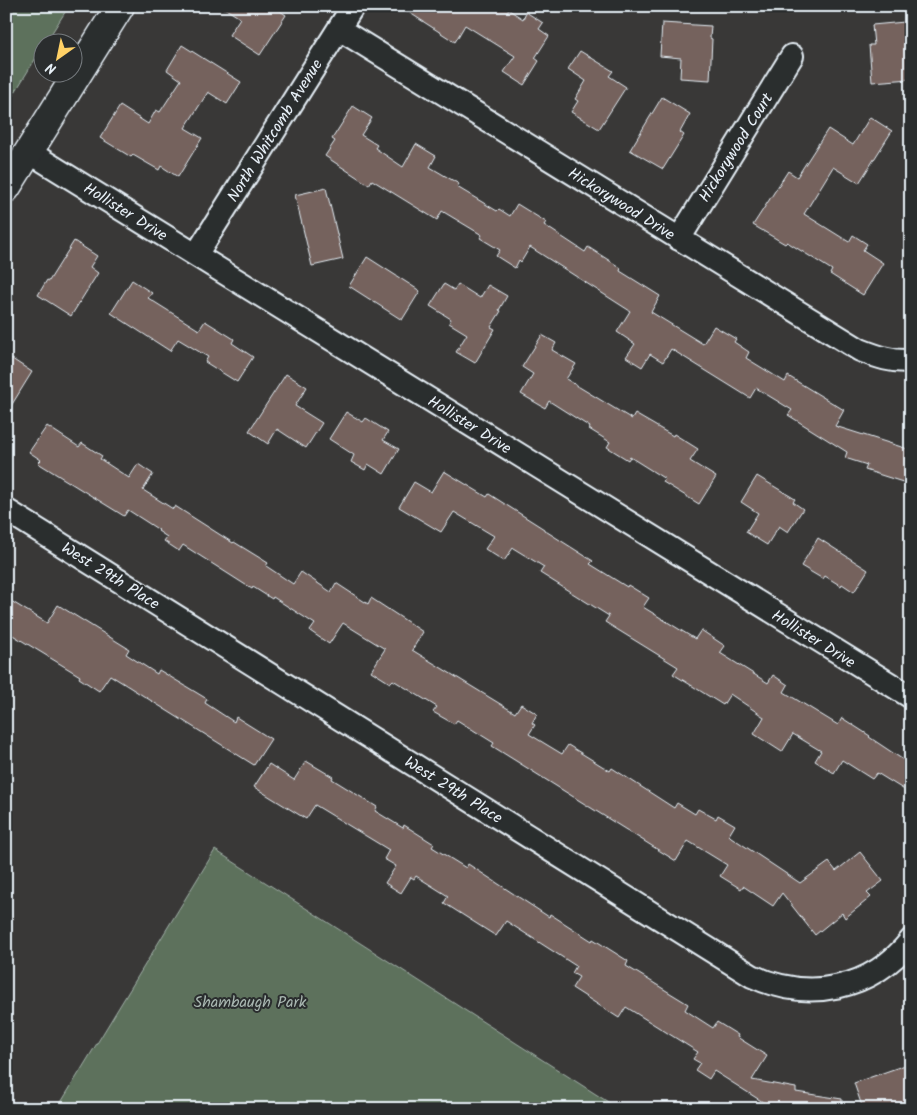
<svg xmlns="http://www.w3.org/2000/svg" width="917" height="1115" viewBox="0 0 917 1115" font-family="Kalam,sans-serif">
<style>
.green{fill:#5d715b;stroke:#a2b1aa}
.building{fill:#74625d;stroke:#e8f1f8}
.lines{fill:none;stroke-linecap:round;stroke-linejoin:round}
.minor-casing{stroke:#e8f1f8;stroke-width:26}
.tertiary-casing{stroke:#e8f1f8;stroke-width:31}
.minor{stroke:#2a2d2e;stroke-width:22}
.tertiary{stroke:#2a2d2e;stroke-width:28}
.labels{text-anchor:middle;stroke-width:4;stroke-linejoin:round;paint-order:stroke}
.street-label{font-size:16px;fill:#e8f1f8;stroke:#2a2d2e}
.park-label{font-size:16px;fill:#a9b7b1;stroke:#2a2d2e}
</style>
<rect width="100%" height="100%" fill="#393837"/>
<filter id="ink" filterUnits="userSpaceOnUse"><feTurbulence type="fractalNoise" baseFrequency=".02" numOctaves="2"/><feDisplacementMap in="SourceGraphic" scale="10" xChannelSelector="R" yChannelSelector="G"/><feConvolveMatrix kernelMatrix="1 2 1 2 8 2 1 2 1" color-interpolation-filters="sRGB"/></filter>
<g filter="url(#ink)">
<path class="green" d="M 6,6 L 69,6 L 46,42 L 42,42 L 42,48 L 6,107 Z
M 215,850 L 619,1109 L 57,1109 Z"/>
<path class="building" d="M 221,6 L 273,6 L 286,15 L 260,55 L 229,35 L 240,18 Z
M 399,6 L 503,6 L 523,19 L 526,12 L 543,23 L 539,29 L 549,36 L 535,58 L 539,61 L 524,85 L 504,72 L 515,56 L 465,25 L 455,42 Z
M 905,22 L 907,48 L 911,47 L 911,79 L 872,82 L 869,45 L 874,45 L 872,25 Z
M 662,23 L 711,26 L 710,38 L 712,39 L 710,80 L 680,78 L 681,58 L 660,56 Z
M 182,45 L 241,82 L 227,104 L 208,92 L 185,128 L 202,138 L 178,177 L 161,166 L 159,170 L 133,155 L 131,157 L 100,138 L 120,106 L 148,124 L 156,110 L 160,112 L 181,80 L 167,70 Z
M 580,51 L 613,71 L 609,76 L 626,87 L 599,129 L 571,112 L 578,101 L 575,99 L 586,81 L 568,69 Z
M 662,97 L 690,114 L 680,132 L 684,135 L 663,169 L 630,150 Z
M 353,106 L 372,118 L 361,135 L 377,145 L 375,148 L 403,167 L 416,144 L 436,156 L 430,167 L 459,184 L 457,187 L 497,211 L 499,209 L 510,216 L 517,204 L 546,222 L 544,225 L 585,252 L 588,247 L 621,268 L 620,271 L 660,296 L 651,312 L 703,344 L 714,326 L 736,339 L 734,342 L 749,352 L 746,358 L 785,382 L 788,376 L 844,410 L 835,426 L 911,450 L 911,467 L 906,483 L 865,470 L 867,465 L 845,458 L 847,452 L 788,415 L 792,410 L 756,388 L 750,398 L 671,349 L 663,362 L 650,354 L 642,367 L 626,357 L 635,344 L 617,332 L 630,311 L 530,247 L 521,262 L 519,260 L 515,268 L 496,256 L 500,250 L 480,238 L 482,235 L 442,211 L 437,220 L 372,180 L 369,185 L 328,158 L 325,156 L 335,141 L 332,139 Z
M 870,117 L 892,131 L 859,183 L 833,167 L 804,214 L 849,242 L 853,235 L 867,244 L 863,250 L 883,263 L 863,295 L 830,274 L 832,270 L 787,242 L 785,244 L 753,225 L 788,171 L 797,177 L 828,129 L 853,145 Z
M 326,188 L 343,259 L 312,266 L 295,195 Z
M 74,241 L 97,256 L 90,267 L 98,273 L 71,316 L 38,295 L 47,280 L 49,281 Z
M 367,257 L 420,291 L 402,320 L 349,286 Z
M 132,280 L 152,293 L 148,298 L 199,330 L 205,321 L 234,339 L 232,343 L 253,357 L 237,382 L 205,362 L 208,357 L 178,339 L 170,351 L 111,313 Z
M 444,284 L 454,290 L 458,284 L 480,298 L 488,285 L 507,296 L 499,310 L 501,311 L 491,327 L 495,329 L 475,363 L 456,352 L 467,334 L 449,323 L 451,319 L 430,306 Z
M 542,335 L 556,343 L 552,350 L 576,364 L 566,379 L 632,419 L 635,414 L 673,436 L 674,434 L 698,449 L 690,461 L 716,477 L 699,504 L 663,482 L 665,479 L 630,457 L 628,460 L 607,447 L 610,442 L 589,429 L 590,427 L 549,401 L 545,408 L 521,394 L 533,374 L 522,367 Z
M 6,355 L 32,372 L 6,414 Z
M 286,374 L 307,387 L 295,406 L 322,423 L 306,448 L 277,429 L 268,444 L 249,431 Z
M 346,412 L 363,422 L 366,418 L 388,432 L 383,440 L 399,449 L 384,474 L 368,464 L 365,470 L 351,462 L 354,455 L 329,439 Z
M 47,426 L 79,447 L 82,443 L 102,456 L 100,459 L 129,478 L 138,464 L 153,474 L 143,490 L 173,509 L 175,506 L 233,543 L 234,542 L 268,563 L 266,566 L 293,584 L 301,572 L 331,592 L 336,583 L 368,604 L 371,598 L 423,632 L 412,650 L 515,713 L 521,704 L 537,714 L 532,723 L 535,725 L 529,734 L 562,754 L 568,745 L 610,771 L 612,768 L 674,808 L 677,803 L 695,814 L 698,809 L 716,819 L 718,815 L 735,825 L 729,835 L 731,837 L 800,883 L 829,862 L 836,871 L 860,852 L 883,881 L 867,893 L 871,897 L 845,918 L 842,913 L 815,935 L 782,893 L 773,906 L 743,886 L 741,889 L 720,876 L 727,865 L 688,841 L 676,861 L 492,746 L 494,743 L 457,720 L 454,724 L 433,712 L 437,707 L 393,680 L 390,683 L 371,671 L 385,649 L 343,623 L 329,644 L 310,631 L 315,624 L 273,597 L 272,599 L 253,587 L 252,589 L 183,545 L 179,551 L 164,541 L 167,537 L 158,531 L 159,530 L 128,510 L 124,516 L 38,463 L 41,460 L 29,452 Z
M 444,471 L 487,497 L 489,494 L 544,529 L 544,530 L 593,561 L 590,564 L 627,587 L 628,585 L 649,598 L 643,607 L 695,639 L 701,630 L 725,646 L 720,653 L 768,683 L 773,675 L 788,685 L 784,692 L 838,725 L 842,718 L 870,736 L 869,737 L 911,765 L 911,794 L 877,773 L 872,779 L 842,760 L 834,773 L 815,761 L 821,751 L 793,734 L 782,752 L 754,734 L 764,717 L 730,694 L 723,705 L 673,674 L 678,667 L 605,622 L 609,616 L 540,573 L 544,567 L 513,548 L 504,561 L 485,549 L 494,536 L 454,512 L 441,532 L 399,507 L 414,482 L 431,492 Z
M 757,476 L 795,499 L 793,502 L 803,509 L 788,532 L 779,526 L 767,545 L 746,532 L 758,513 L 741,502 Z
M 818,538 L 868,570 L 854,592 L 842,584 L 841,586 L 825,576 L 823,579 L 801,566 Z
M 6,598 L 47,623 L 58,605 L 129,649 L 126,654 L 157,674 L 159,670 L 207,699 L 205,703 L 234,722 L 236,717 L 271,739 L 254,765 L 110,675 L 99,691 L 79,678 L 80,676 L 6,631 Z
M 306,761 L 333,777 L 332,779 L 377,807 L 375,811 L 403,828 L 404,825 L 434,844 L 432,847 L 466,868 L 468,864 L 549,917 L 550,914 L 592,941 L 593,939 L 628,961 L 626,966 L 688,1004 L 685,1010 L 713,1028 L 717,1022 L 738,1035 L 737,1037 L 767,1056 L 752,1080 L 796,1088 L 796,1092 L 842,1099 L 842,1109 L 765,1109 L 766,1104 L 714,1071 L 709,1079 L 695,1070 L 700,1063 L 693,1059 L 698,1052 L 626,1007 L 619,1018 L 572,988 L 579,977 L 572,973 L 576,966 L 506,921 L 496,936 L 444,903 L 448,896 L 416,876 L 414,879 L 411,877 L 401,893 L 385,883 L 396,866 L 384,859 L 389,850 L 315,805 L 306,819 L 254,787 L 269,764 L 294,780 Z
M 911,1063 L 911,1101 L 899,1105 L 901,1109 L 863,1109 L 854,1083 Z"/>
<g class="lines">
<g class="minor-casing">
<path id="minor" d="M 339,29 L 860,350 C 878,357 892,362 911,361
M 29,152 L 911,697
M 679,239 L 792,56
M 196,255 L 353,6
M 6,510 L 752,976 C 809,1002 871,990 911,940"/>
</g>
<g class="tertiary-casing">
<path id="tertiary" d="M 6,188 L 120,6"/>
</g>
<use href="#minor" class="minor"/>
<use href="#tertiary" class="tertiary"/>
</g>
</g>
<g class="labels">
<g class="street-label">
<text transform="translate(274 130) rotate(-58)" y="6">North Whitcomb Avenue</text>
<text transform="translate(735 147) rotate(-58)" y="6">Hickorywood Court</text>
<text transform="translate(622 203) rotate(32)" y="6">Hickorywood Drive</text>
<text transform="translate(126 211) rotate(32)" y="6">Hollister Drive</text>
<text transform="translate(470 424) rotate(32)" y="6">Hollister Drive</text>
<text transform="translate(111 575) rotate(32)" y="6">West 29th Place</text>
<text transform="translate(814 638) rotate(32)" y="6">Hollister Drive</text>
<text transform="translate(454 789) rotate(32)" y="6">West 29th Place</text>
</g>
<g class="park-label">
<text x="250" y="1007">Shambaugh Park</text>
</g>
</g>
<rect width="917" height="1115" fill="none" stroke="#2a2d2e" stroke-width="25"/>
<rect x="12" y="12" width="892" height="1090" fill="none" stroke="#e8f1f8" stroke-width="2" filter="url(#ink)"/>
<g transform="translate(58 58) rotate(213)"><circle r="24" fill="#2a2d2e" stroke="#767b7f"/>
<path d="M0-4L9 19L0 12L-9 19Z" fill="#ffd166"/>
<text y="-8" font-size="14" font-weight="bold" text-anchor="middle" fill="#e8f1f8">N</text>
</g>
</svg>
